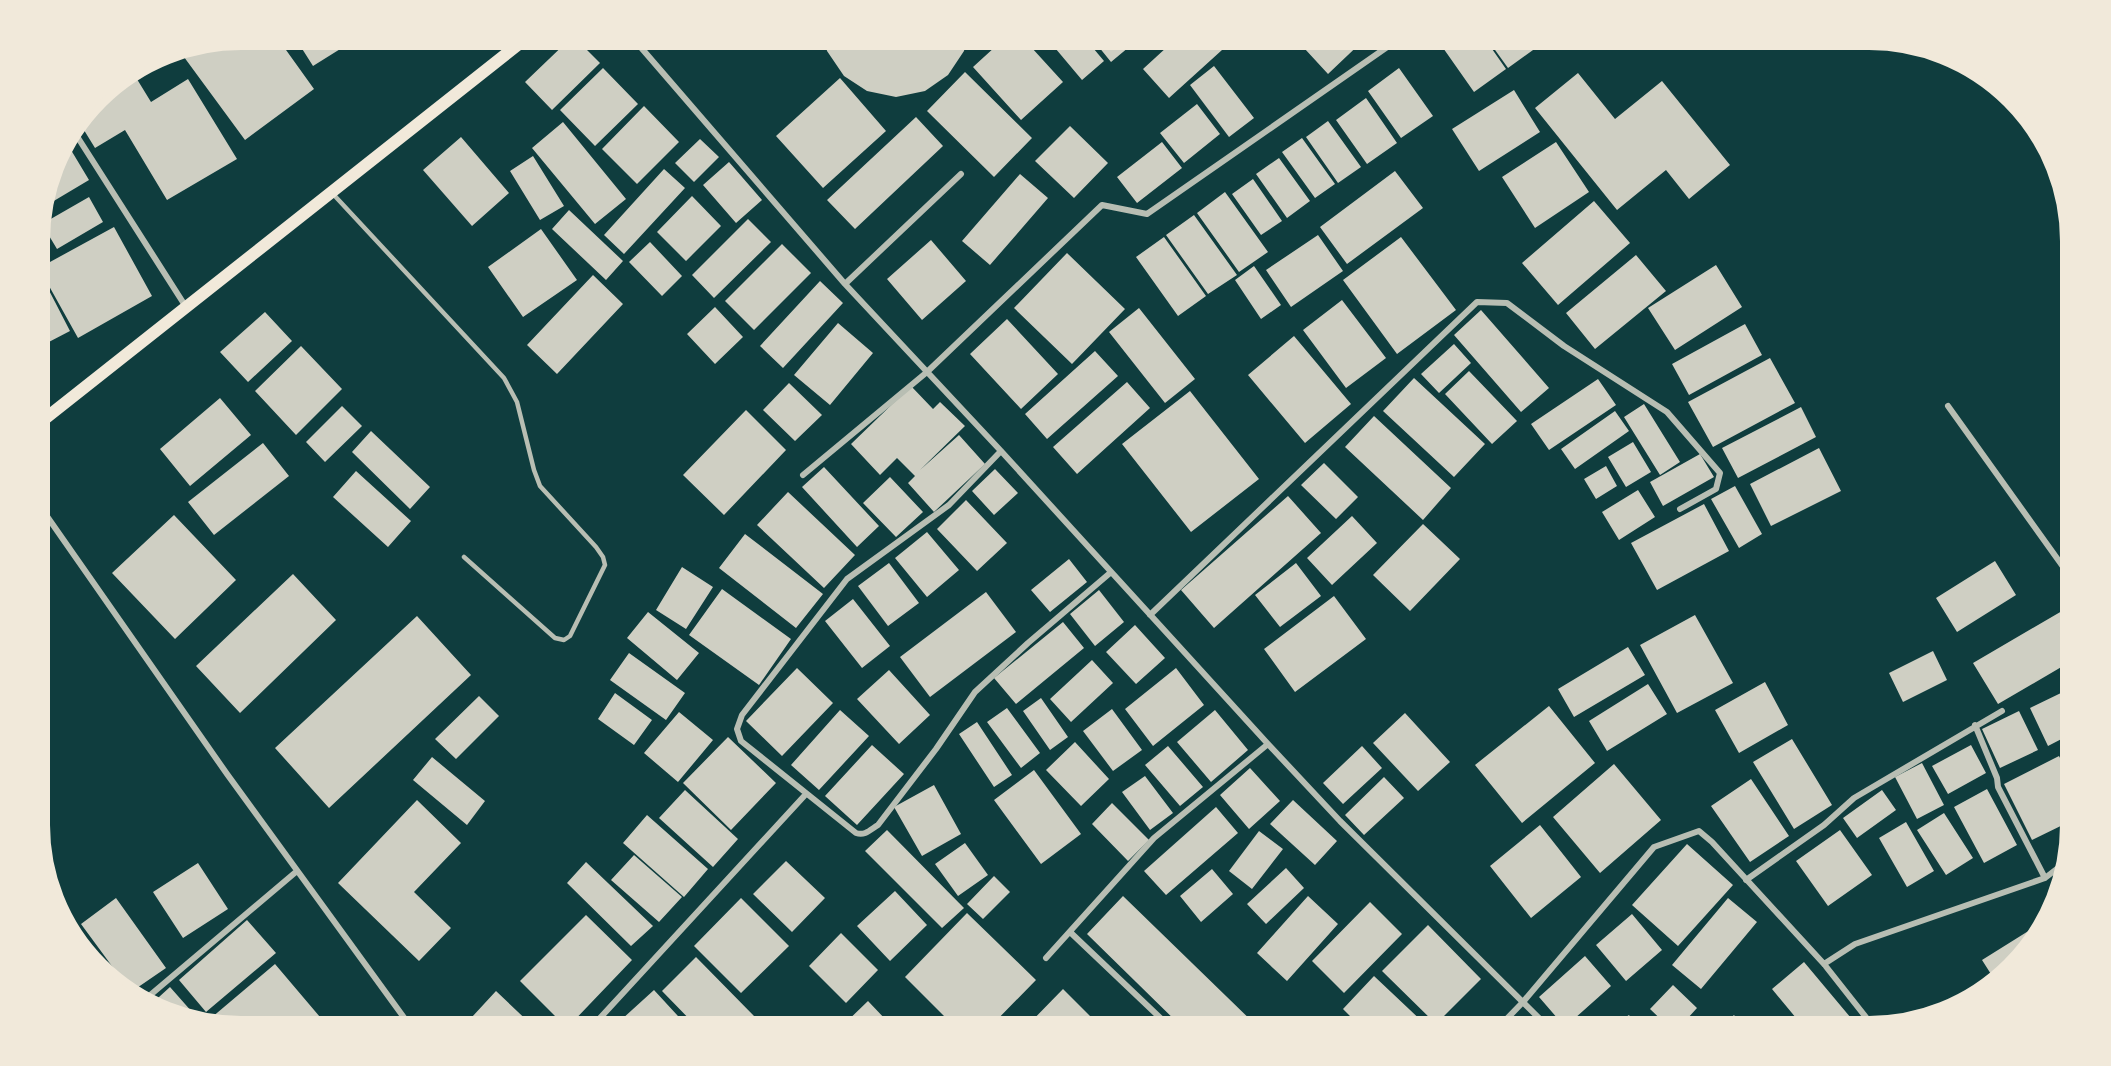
<svg xmlns="http://www.w3.org/2000/svg" width="2111" height="1066" viewBox="0 0 2111 1066" font-family="Helvetica,sans-serif">
<style>
.building{fill:#cfcfc3}
.lines{fill:none;stroke-linecap:round;stroke-linejoin:round}
.service{stroke:#b8beb3;stroke-width:4.5}
.minor{stroke:#b8beb3;stroke-width:6}
.secondary{stroke:#f1e9da;stroke-width:12}
.rim{fill:none;stroke:#f1e9da;stroke-width:8}
</style>
<rect width="100%" height="100%" fill="#0f3d3e"/>
<path class="building" d="M 241,36 L 276,36 L 314,89 L 245,140 L 184,57 L 202,44 Z
M 294,36 L 361,36 L 313,66 Z
M 573,36 L 600,63 L 552,110 L 525,82 Z
M 824,36 L 967,36 L 964,51 L 948,75 L 925,91 L 896,97 L 867,91 L 844,76 L 827,51 Z
M 1007,36 L 1021,36 L 1063,82 L 1021,120 L 973,67 Z
M 1045,36 L 1083,36 L 1104,61 L 1082,80 Z
M 1090,36 L 1140,36 L 1141,37 L 1111,62 Z
M 1179,36 L 1210,36 L 1222,50 L 1169,98 L 1143,69 Z
M 1293,36 L 1368,36 L 1328,74 Z
M 1453,36 L 1483,36 L 1506,69 L 1474,92 L 1441,45 Z
M 1485,36 L 1533,36 L 1540,45 L 1508,68 Z
M 1214,66 L 1254,118 L 1229,137 L 1190,85 Z
M 603,68 L 638,104 L 595,146 L 560,110 Z
M 1399,68 L 1433,116 L 1401,138 L 1368,91 Z
M 132,71 L 151,102 L 188,79 L 237,159 L 167,200 L 125,130 L 95,148 L 79,122 L 106,87 Z
M 965,72 L 1032,138 L 994,177 L 927,111 Z
M 1578,73 L 1615,119 L 1662,81 L 1730,165 L 1689,199 L 1666,170 L 1617,210 L 1535,108 Z
M 840,78 L 886,131 L 823,188 L 776,136 Z
M 1514,90 L 1540,132 L 1479,171 L 1452,129 Z
M 1366,98 L 1397,143 L 1367,164 L 1336,120 Z
M 1197,104 L 1220,134 L 1184,163 L 1160,133 Z
M 644,106 L 679,142 L 637,184 L 602,149 Z
M 916,117 L 943,146 L 855,229 L 827,200 Z
M 1328,121 L 1361,167 L 1338,183 L 1306,137 Z
M 563,122 L 626,199 L 595,224 L 532,148 Z
M 1070,126 L 1108,163 L 1074,198 L 1035,161 Z
M 461,137 L 509,193 L 472,226 L 423,170 Z
M 1302,138 L 1335,184 L 1315,198 L 1282,152 Z
M 700,139 L 719,157 L 694,182 L 675,163 Z
M 65,140 L 89,180 L 42,208 L 57,150 Z
M 1162,142 L 1182,168 L 1137,203 L 1117,177 Z
M 1556,142 L 1589,192 L 1535,228 L 1502,177 Z
M 533,156 L 564,206 L 540,220 L 510,171 Z
M 1279,158 L 1310,201 L 1287,218 L 1256,174 Z
M 729,162 L 762,200 L 736,223 L 703,185 Z
M 664,169 L 685,188 L 624,254 L 604,235 Z
M 1395,171 L 1423,208 L 1347,264 L 1320,227 Z
M 1020,174 L 1048,198 L 990,265 L 962,241 Z
M 1253,179 L 1282,221 L 1261,235 L 1232,194 Z
M 1225,192 L 1268,252 L 1239,272 L 1197,213 Z
M 692,196 L 721,226 L 686,261 L 657,232 Z
M 89,197 L 103,222 L 57,249 L 42,224 Z
M 1594,201 L 1630,243 L 1558,305 L 1522,263 Z
M 569,210 L 623,261 L 606,280 L 552,229 Z
M 1194,215 L 1237,275 L 1208,294 L 1166,235 Z
M 748,219 L 771,242 L 714,298 L 692,275 Z
M 114,227 L 152,296 L 78,338 L 39,268 Z
M 541,229 L 577,280 L 523,317 L 488,267 Z
M 36,230 L 49,254 L 37,261 L 37,248 Z
M 1318,235 L 1343,271 L 1291,307 L 1266,270 Z
M 1164,237 L 1206,296 L 1178,316 L 1136,257 Z
M 1401,237 L 1456,310 L 1397,354 L 1343,280 Z
M 931,240 L 966,281 L 922,320 L 887,279 Z
M 650,242 L 682,276 L 662,296 L 629,262 Z
M 782,244 L 811,273 L 754,330 L 725,301 Z
M 1067,253 L 1125,309 L 1072,364 L 1014,308 Z
M 1636,255 L 1666,291 L 1595,349 L 1566,313 Z
M 1716,265 L 1742,307 L 1675,350 L 1648,308 Z
M 1254,266 L 1281,305 L 1261,319 L 1235,280 Z
M 39,271 L 70,331 L 45,344 L 37,327 L 37,272 Z
M 593,275 L 623,304 L 557,374 L 527,345 Z
M 820,281 L 843,303 L 783,368 L 760,346 Z
M 1342,300 L 1386,358 L 1346,388 L 1303,330 Z
M 715,307 L 743,337 L 715,364 L 687,334 Z
M 1139,308 L 1195,379 L 1165,403 L 1109,332 Z
M 1481,310 L 1549,388 L 1521,412 L 1454,335 Z
M 265,312 L 292,341 L 248,382 L 220,352 Z
M 1007,319 L 1058,374 L 1021,409 L 970,354 Z
M 838,323 L 873,353 L 830,405 L 794,375 Z
M 1745,324 L 1762,355 L 1689,395 L 1672,364 Z
M 1294,336 L 1351,404 L 1305,443 L 1248,375 Z
M 1454,344 L 1471,363 L 1439,393 L 1421,374 Z
M 301,346 L 342,389 L 296,435 L 255,391 Z
M 1095,351 L 1118,376 L 1047,439 L 1025,414 Z
M 1770,358 L 1795,403 L 1713,447 L 1688,402 Z
M 1469,371 L 1517,421 L 1492,444 L 1445,394 Z
M 1414,378 L 1485,444 L 1454,477 L 1383,411 Z
M 1598,379 L 1616,405 L 1549,450 L 1531,424 Z
M 1127,382 L 1150,408 L 1077,474 L 1053,447 Z
M 789,383 L 822,415 L 795,441 L 763,410 Z
M 911,386 L 933,409 L 940,402 L 965,426 L 920,470 L 959,435 L 985,464 L 934,512 L 908,483 L 915,476 L 897,458 L 880,475 L 851,444 Z
M 1190,391 L 1259,479 L 1191,532 L 1122,444 Z
M 220,398 L 251,435 L 190,486 L 160,449 Z
M 1644,404 L 1680,462 L 1660,475 L 1624,417 Z
M 342,406 L 362,426 L 325,462 L 306,442 Z
M 1801,407 L 1816,437 L 1738,478 L 1722,448 Z
M 746,410 L 786,450 L 724,515 L 683,475 Z
M 1615,411 L 1629,431 L 1575,469 L 1561,449 Z
M 1374,416 L 1451,488 L 1423,520 L 1345,447 Z
M 371,431 L 430,487 L 410,509 L 352,452 Z
M 1633,442 L 1651,472 L 1626,487 L 1608,457 Z
M 263,443 L 289,476 L 214,535 L 188,502 Z
M 1819,448 L 1841,491 L 1771,526 L 1750,484 Z
M 1700,454 L 1714,477 L 1663,506 L 1650,482 Z
M 1324,463 L 1358,497 L 1336,519 L 1301,485 Z
M 1606,466 L 1617,486 L 1596,499 L 1584,479 Z
M 824,467 L 879,526 L 857,547 L 802,487 Z
M 995,469 L 1018,493 L 994,515 L 972,491 Z
M 356,471 L 411,521 L 388,547 L 333,497 Z
M 890,477 L 923,512 L 896,537 L 863,503 Z
M 1735,486 L 1762,534 L 1739,548 L 1711,499 Z
M 1638,490 L 1655,517 L 1619,540 L 1602,512 Z
M 788,492 L 855,555 L 824,588 L 757,525 Z
M 1288,496 L 1321,533 L 1214,628 L 1181,590 Z
M 966,500 L 1007,543 L 977,571 L 937,529 Z
M 1704,504 L 1729,551 L 1657,590 L 1631,543 Z
M 174,515 L 236,580 L 175,639 L 112,573 Z
M 1352,516 L 1377,543 L 1332,585 L 1307,558 Z
M 1423,524 L 1460,559 L 1410,611 L 1373,575 Z
M 927,532 L 959,570 L 927,597 L 895,558 Z
M 745,534 L 823,594 L 796,628 L 719,568 Z
M 1069,559 L 1087,582 L 1050,612 L 1031,590 Z
M 1995,561 L 2016,595 L 1957,632 L 1936,598 Z
M 889,563 L 919,603 L 888,626 L 858,586 Z
M 1296,563 L 1321,596 L 1280,627 L 1255,595 Z
M 682,567 L 713,587 L 686,629 L 656,610 Z
M 293,574 L 336,620 L 240,713 L 196,666 Z
M 722,589 L 791,639 L 759,685 L 689,635 Z
M 1099,590 L 1124,622 L 1095,646 L 1070,614 Z
M 986,592 L 1016,632 L 930,697 L 900,657 Z
M 1334,596 L 1366,639 L 1295,692 L 1264,649 Z
M 853,599 L 890,646 L 862,668 L 825,621 Z
M 2074,604 L 2075,659 L 1998,704 L 1973,663 Z
M 648,612 L 699,653 L 677,680 L 627,638 Z
M 1695,615 L 1733,683 L 1677,713 L 1640,645 Z
M 417,616 L 471,675 L 329,808 L 275,748 Z
M 1063,622 L 1084,648 L 1016,704 L 994,678 Z
M 1135,625 L 1165,658 L 1136,684 L 1106,652 Z
M 1628,647 L 1645,675 L 1574,717 L 1558,689 Z
M 1933,651 L 1947,680 L 1903,702 L 1889,673 Z
M 629,653 L 685,693 L 666,720 L 610,680 Z
M 1092,660 L 1113,683 L 1071,722 L 1050,699 Z
M 797,668 L 833,703 L 782,756 L 746,721 Z
M 1176,668 L 1204,705 L 1153,746 L 1125,709 Z
M 889,670 L 930,715 L 899,744 L 857,699 Z
M 1765,682 L 1788,725 L 1739,753 L 1715,710 Z
M 1648,684 L 1667,714 L 1607,751 L 1589,721 Z
M 2063,692 L 2075,715 L 2075,732 L 2048,746 L 2030,708 Z
M 615,693 L 652,720 L 634,745 L 598,719 Z
M 479,696 L 499,716 L 456,759 L 435,739 Z
M 1041,698 L 1068,737 L 1050,750 L 1023,711 Z
M 1549,706 L 1595,763 L 1522,823 L 1475,765 Z
M 1007,708 L 1040,753 L 1021,768 L 987,722 Z
M 1112,709 L 1142,750 L 1113,771 L 1083,731 Z
M 840,710 L 869,736 L 819,790 L 791,765 Z
M 1215,710 L 1248,750 L 1211,782 L 1177,742 Z
M 2019,711 L 2038,750 L 2000,768 L 1982,729 Z
M 679,712 L 713,740 L 678,782 L 644,753 Z
M 1405,713 L 1450,762 L 1418,791 L 1373,743 Z
M 977,722 L 1012,775 L 994,787 L 959,734 Z
M 728,737 L 776,783 L 731,830 L 683,783 Z
M 1792,739 L 1832,805 L 1794,829 L 1753,762 Z
M 1075,742 L 1109,779 L 1081,806 L 1046,770 Z
M 872,745 L 904,774 L 857,825 L 825,796 Z
M 1971,745 L 1986,773 L 1948,794 L 1932,766 Z
M 1168,746 L 1203,787 L 1180,806 L 1145,765 Z
M 1362,746 L 1382,768 L 1343,804 L 1323,783 Z
M 2059,756 L 2075,787 L 2075,819 L 2032,840 L 2004,784 Z
M 432,757 L 485,801 L 467,825 L 413,780 Z
M 1922,763 L 1944,805 L 1917,819 L 1895,777 Z
M 1614,764 L 1661,820 L 1600,873 L 1553,817 Z
M 1250,768 L 1280,801 L 1249,829 L 1220,795 Z
M 1034,770 L 1081,834 L 1041,864 L 994,800 Z
M 1145,776 L 1173,813 L 1150,830 L 1122,792 Z
M 1384,777 L 1404,798 L 1364,835 L 1345,815 Z
M 1751,779 L 1789,836 L 1750,862 L 1711,806 Z
M 934,785 L 961,834 L 922,856 L 894,807 Z
M 1987,789 L 2017,845 L 1984,863 L 1954,807 Z
M 685,790 L 738,839 L 713,867 L 659,818 Z
M 1882,790 L 1896,810 L 1857,838 L 1843,818 Z
M 417,800 L 461,843 L 414,892 L 451,928 L 419,961 L 338,883 Z
M 1293,800 L 1337,841 L 1315,865 L 1270,824 Z
M 1112,803 L 1149,840 L 1128,861 L 1092,824 Z
M 1216,807 L 1238,833 L 1166,895 L 1144,871 Z
M 1944,813 L 1973,858 L 1946,875 L 1917,830 Z
M 647,815 L 708,869 L 684,897 L 623,843 Z
M 1906,822 L 1934,871 L 1907,887 L 1879,838 Z
M 1540,825 L 1581,877 L 1531,918 L 1490,866 Z
M 887,830 L 964,908 L 942,928 L 865,851 Z
M 1840,830 L 1872,875 L 1828,906 L 1796,861 Z
M 1259,831 L 1283,849 L 1252,889 L 1229,871 Z
M 965,843 L 988,875 L 958,896 L 935,864 Z
M 1687,844 L 1733,885 L 1678,946 L 1632,905 Z
M 634,855 L 682,897 L 659,922 L 611,880 Z
M 786,861 L 825,898 L 792,932 L 753,894 Z
M 586,862 L 653,926 L 631,946 L 567,883 Z
M 198,863 L 228,909 L 183,938 L 153,892 Z
M 1286,868 L 1304,888 L 1266,924 L 1247,904 Z
M 2065,868 L 2061,886 L 2054,875 Z
M 1212,869 L 1233,894 L 1201,922 L 1180,896 Z
M 994,876 L 1010,892 L 983,919 L 967,904 Z
M 895,891 L 927,925 L 890,961 L 857,926 Z
M 1123,896 L 1261,1030 L 1185,1030 L 1087,934 Z
M 1308,896 L 1338,924 L 1287,981 L 1257,953 Z
M 116,898 L 166,968 L 131,992 L 81,924 Z
M 741,898 L 789,946 L 741,993 L 694,946 Z
M 1728,898 L 1757,922 L 1701,989 L 1672,965 Z
M 1370,902 L 1402,934 L 1344,993 L 1312,961 Z
M 967,913 L 1036,980 L 987,1030 L 958,1030 L 905,977 Z
M 1632,914 L 1662,950 L 1626,981 L 1596,945 Z
M 586,915 L 632,960 L 567,1028 L 520,981 Z
M 2051,917 L 2052,918 L 1996,982 L 1982,960 Z
M 247,920 L 276,953 L 206,1012 L 179,980 Z
M 1428,925 L 1481,979 L 1436,1024 L 1382,971 Z
M 841,933 L 878,970 L 846,1003 L 809,966 Z
M 1585,956 L 1611,986 L 1565,1027 L 1539,997 Z
M 696,957 L 754,1016 L 740,1030 L 700,1030 L 662,991 Z
M 1804,962 L 1861,1030 L 1806,1030 L 1772,989 Z
M 275,964 L 331,1030 L 241,1030 L 216,1024 L 211,1018 Z
M 1374,976 L 1427,1026 L 1424,1030 L 1364,1030 L 1343,1009 Z
M 1673,985 L 1697,1008 L 1677,1030 L 1672,1030 L 1650,1009 Z
M 170,987 L 200,1021 L 148,1007 Z
M 1063,989 L 1104,1030 L 1023,1030 Z
M 654,990 L 689,1028 L 686,1030 L 610,1030 Z
M 496,991 L 537,1030 L 460,1030 Z
M 868,1001 L 887,1021 L 877,1030 L 838,1030 Z
M 1629,1015 L 1639,1030 L 1606,1030 Z
M 1734,1015 L 1746,1030 L 1717,1030 Z"/>
<g class="lines">
<path class="service" d="M 333,194 L 504,378 L 517,402 L 534,470 L 540,486 L 596,547 L 603,557 L 605,565 L 570,636 L 564,640 L 555,638 L 464,557"/>
<path class="minor" d="M 631,36 L 845,284 L 1001,451 L 1268,744 L 1340,821 L 1551,1030
M 73,130 L 186,307
M 845,284 L 961,174
M 1948,406 L 2074,582
M 1001,451 L 949,505 L 847,579 L 742,715 L 737,729 L 741,741 L 856,833 C 865,836 870,830 878,825 L 936,749 L 975,692 L 1028,643 L 1110,573
M 803,475 L 927,372 L 1102,205 L 1147,214 L 1403,36
M 37,502 L 227,774 L 413,1030
M 1150,615 L 1477,302 L 1507,303 L 1564,346 L 1667,412 L 1720,473 L 1716,489 L 1680,509
M 1975,725 L 1997,778 L 1998,787 L 2045,878
M 1746,880 L 1824,825 L 1854,798 L 2002,711
M 1070,932 L 1173,1030
M 1046,958 L 1154,838 L 1268,744
M 1824,964 L 1855,944 L 2045,878 L 2067,861
M 142,1002 L 297,871
M 589,1030 L 806,794
M 1496,1030 L 1523,1002 L 1654,847 L 1699,831 L 1712,842 L 1824,964 L 1876,1030"/>
<path class="secondary" d="M 37,425 L 529,36"/>
</g>
<path d="M0 0H2111V1066H0ZM241 46H1869A195 195 0 0 1 2064 241V825A195 195 0 0 1 1869 1020H241A195 195 0 0 1 46 825V241A195 195 0 0 1 241 46Z" fill="#f1e9da" fill-rule="evenodd"/>
<path class="rim" d="M241 46H1869A195 195 0 0 1 2064 241V825A195 195 0 0 1 1869 1020H241A195 195 0 0 1 46 825V241A195 195 0 0 1 241 46Z"/>
</svg>
